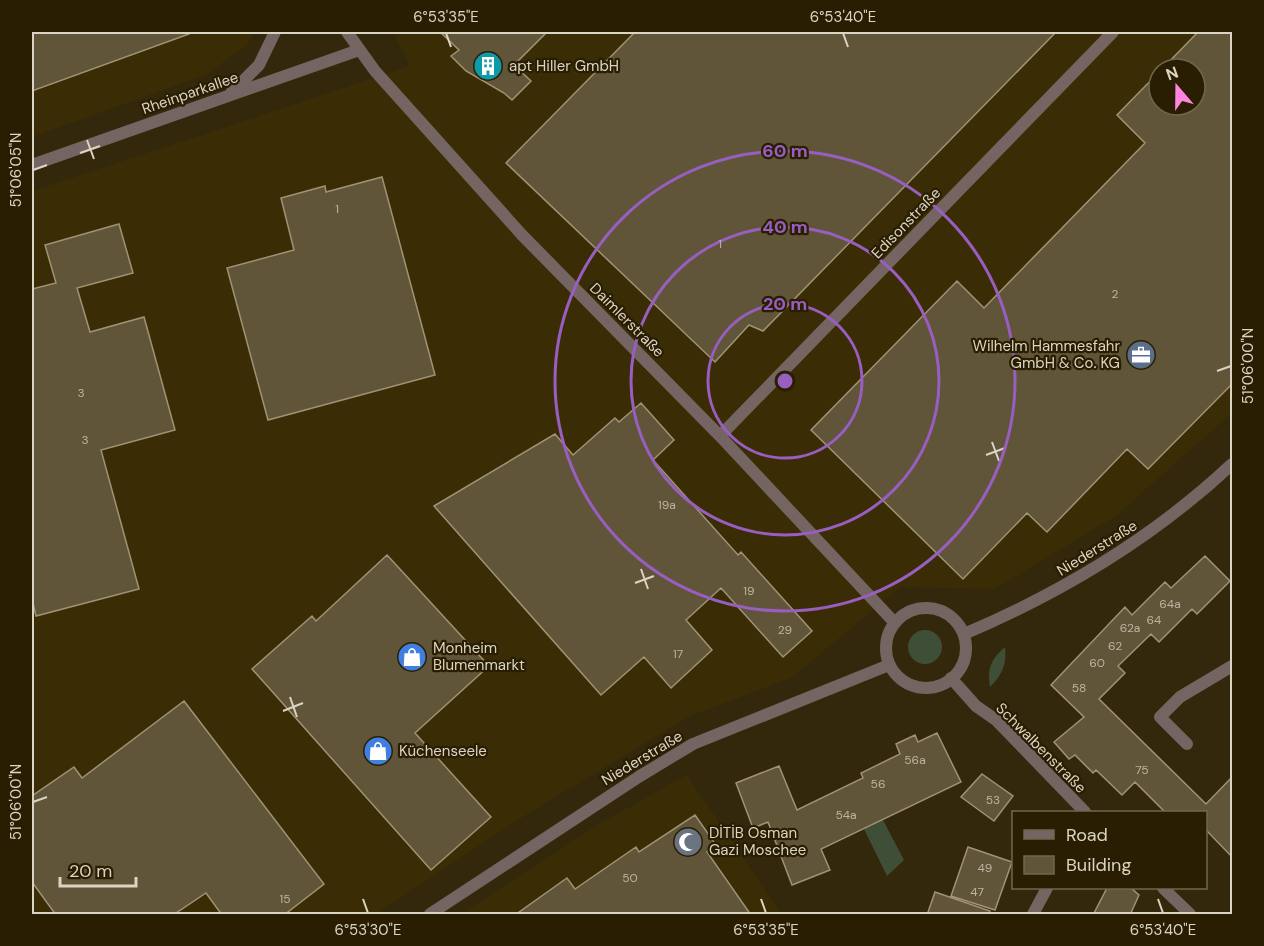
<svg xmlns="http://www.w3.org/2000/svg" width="1264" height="946" viewBox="0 0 1264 946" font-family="'DM Sans',sans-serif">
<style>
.built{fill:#3a2d06;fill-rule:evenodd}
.green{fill:#3f4e37}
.building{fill:#605539;stroke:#a09374;stroke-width:1.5}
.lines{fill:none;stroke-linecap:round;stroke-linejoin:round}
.minor{stroke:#756562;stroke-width:12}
.tertiary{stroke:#756562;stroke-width:12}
.ticks{fill:none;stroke:#dad4c3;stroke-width:2}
.ring{fill:none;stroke:#985ec0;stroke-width:3}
.labels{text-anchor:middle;stroke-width:4.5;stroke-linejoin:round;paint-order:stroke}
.number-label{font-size:12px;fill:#bcb4a0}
.poi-label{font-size:15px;fill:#dad4c3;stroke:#291e02;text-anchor:start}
.street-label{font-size:15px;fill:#dad4c3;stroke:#291e02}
.centre{fill:#985ec0;stroke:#291e02;stroke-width:3}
.ring-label{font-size:18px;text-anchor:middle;font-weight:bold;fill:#985ec0;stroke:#291e02;stroke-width:4.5;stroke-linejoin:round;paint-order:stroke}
.neatline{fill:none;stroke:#dad4c3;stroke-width:2}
.ticks-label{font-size:15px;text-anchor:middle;fill:#dad4c3}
</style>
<rect width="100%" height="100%" fill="#33280b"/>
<path class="built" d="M 32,32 L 254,32 L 248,45 L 205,75 L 32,137 Z
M 393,32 L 1232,32 L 1232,413 L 1117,515 L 995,589 L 900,587 L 793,677 L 688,717 L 521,818 L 375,914 L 32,914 L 32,191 L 410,66 ZM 1159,69 L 1195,69 L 1195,105 L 1159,105 Z
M 687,775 L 781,914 L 462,914 L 597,825 Z"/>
<path class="green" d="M908 647a17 17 0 1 1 34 0a17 17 0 1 1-34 0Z
M 1005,647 C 1007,664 1002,675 990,687 C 987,668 991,659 1005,647 Z
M 883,820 L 904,860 L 887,876 L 864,829 Z"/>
<path class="building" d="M 32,32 L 189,32 L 189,34 L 32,91 Z
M 440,32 L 547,32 L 514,65 L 531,81 L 512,100 L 504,93 L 466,71 L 451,56 L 459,50 Z
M 635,32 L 1056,32 L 763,331 L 749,325 L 715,362 L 506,163 Z
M 1198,32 L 1233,32 L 1233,383 L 1148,469 L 1127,449 L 1047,532 L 1027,513 L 963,579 L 811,430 L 957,281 L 984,308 L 1145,143 L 1117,115 L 1159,72 L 1159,105 L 1195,105 L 1195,69 L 1162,69 Z
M 382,177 L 435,375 L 268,420 L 227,268 L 294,250 L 281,198 L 325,186 L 326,192 Z
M 119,224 L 133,273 L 77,288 L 90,332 L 144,317 L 175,430 L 101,450 L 139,589 L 36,616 L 32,599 L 32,289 L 56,283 L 45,245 Z
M 641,403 L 674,440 L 653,460 L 738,555 L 741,552 L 812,631 L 783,657 L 721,588 L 686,620 L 712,650 L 671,688 L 644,657 L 601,695 L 434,506 L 555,434 L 573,455 L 615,418 L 619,422 Z
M 387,555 L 489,666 L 415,733 L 491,817 L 431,870 L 252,669 L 312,616 L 316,621 Z
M 1205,556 L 1230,581 L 1197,614 L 1192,609 L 1159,642 L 1151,634 L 1118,666 L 1125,673 L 1099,699 L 1206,804 L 1233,776 L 1233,858 L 1206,830 L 1206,813 L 1166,813 L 1135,782 L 1122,795 L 1096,770 L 1093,773 L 1075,755 L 1069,759 L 1054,742 L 1084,717 L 1051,685 L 1125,607 L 1132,615 L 1165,582 L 1171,588 Z
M 184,701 L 324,884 L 284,915 L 222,915 L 206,893 L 173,915 L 56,915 L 32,882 L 32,796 L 74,767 L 82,778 Z
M 937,733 L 961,782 L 821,849 L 830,870 L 792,885 L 768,822 L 753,828 L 736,783 L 779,766 L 797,810 L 863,778 L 861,773 L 900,754 L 896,744 L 915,735 L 918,742 Z
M 982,774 L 1013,796 L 994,821 L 961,797 Z
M 695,815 L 716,845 L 707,852 L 751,915 L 515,915 L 567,878 L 575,889 L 636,847 L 639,852 Z
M 968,847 L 1012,862 L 995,910 L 951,896 Z
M 1107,888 L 1131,888 L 1139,895 L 1130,915 L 1093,915 Z
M 935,892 L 990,911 L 990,915 L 927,915 Z"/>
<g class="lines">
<path class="minor" d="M 347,32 L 375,71 L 522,235 L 720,436 L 894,622
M 231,93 L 259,65 L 275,32
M 32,165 L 359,50
M 720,436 L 1113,32
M 951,678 L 976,706 L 996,720 L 1085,812
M 1187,744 L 1160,717 L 1180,697 L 1232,666
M 1163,888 L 1190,914
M 1033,914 L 1047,888"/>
<path class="tertiary" d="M886 648a40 40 0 1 1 80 0a40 40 0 1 1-80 0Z
M 964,634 C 1063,592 1153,538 1232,464
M 430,914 L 640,776 L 693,744 L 889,665"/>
</g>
<path class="ticks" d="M 446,33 L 451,47M 843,33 L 848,47M 87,140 L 94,159M 80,153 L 100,146M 33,170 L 47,165M 1217,371 L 1231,366M 992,442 L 999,461M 986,455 L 1005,448M 641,569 L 648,589M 635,583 L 654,576M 290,697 L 297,717M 283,711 L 303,703M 33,802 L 47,797M 363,899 L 368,913M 761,899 L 766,913M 1158,899 L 1163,913"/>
<g class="ring">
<circle cx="785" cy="381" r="77"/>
<circle cx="785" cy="381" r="154"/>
<circle cx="785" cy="381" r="230"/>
</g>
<defs>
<g id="building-disc" transform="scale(1.5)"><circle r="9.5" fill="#0f9aa8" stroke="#291e02"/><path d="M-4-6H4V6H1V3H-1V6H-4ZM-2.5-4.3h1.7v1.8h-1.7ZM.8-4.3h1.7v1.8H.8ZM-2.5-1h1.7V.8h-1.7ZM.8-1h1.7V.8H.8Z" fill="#fff"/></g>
<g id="office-disc" transform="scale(1.5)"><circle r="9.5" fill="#5c6f8a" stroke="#291e02"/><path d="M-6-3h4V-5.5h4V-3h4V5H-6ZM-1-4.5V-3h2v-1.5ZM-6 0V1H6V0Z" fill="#fff"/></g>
<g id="shop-disc" transform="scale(1.5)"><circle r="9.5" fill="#3f7fe0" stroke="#291e02"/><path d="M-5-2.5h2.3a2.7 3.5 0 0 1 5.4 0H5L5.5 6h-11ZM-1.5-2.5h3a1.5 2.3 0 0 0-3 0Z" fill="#fff"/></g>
<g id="mosque-disc" transform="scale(1.5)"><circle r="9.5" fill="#6b7280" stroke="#291e02"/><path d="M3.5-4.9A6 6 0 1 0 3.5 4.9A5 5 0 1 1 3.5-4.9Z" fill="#fff"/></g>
</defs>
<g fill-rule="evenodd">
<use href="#building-disc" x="488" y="66"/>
<use href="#office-disc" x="1141" y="355"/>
<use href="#shop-disc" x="412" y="657"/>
<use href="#shop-disc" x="378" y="751"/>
<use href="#mosque-disc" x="688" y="842"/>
</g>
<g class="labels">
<g class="number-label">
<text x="337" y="213">1</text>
<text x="720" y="248">1</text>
<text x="1115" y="298">2</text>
<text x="81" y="397">3</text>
<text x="85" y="444">3</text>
<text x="667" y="509">19a</text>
<text x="749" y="595">19</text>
<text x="1170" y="608">64a</text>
<text x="1154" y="624">64</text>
<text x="1130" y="632">62a</text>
<text x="785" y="634">29</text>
<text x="1115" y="650">62</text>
<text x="678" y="658">17</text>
<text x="1097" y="667">60</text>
<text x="1079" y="692">58</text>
<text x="915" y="764">56a</text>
<text x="1142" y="774">75</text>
<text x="878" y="788">56</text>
<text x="993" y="804">53</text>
<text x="846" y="819">54a</text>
<text x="985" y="872">49</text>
<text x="630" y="882">50</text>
<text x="977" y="896">47</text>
<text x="285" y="903">15</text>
</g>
<g class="poi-label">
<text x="509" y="71">apt Hiller GmbH</text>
<text x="1120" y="351" text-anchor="end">Wilhelm Hammesfahr<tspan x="1120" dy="17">GmbH &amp; Co. KG</tspan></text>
<text x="433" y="653">Monheim<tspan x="433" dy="17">Blumenmarkt</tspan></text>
<text x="399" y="756">Küchenseele</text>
<text x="709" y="838">DİTİB Osman<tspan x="709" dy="17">Gazi Moschee</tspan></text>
</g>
<g class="street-label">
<text transform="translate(190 93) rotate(-19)" y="5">Rheinparkallee</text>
<text transform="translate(906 223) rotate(-46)" y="5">Edisonstraße</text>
<text transform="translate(627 320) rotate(45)" y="5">Daimlerstraße</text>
<text transform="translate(1097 548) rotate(-32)" y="5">Niederstraße</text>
<text transform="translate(1041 748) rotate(45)" y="5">Schwalbenstraße</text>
<text transform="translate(642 758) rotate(-31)" y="5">Niederstraße</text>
</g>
</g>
<circle cx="785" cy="381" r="9" class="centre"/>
<g class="ring-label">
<text x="785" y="157">60 m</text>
<text x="785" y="233">40 m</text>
<text x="785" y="310">20 m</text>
</g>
<rect width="1264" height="946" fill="none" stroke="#291e02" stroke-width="66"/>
<rect x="1012" y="811" width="195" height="78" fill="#291e02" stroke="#70674f" stroke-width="1.5"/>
<rect x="1024" y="830" width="30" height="9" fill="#756562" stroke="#70674f" stroke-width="1.5"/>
<text x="1066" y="841" font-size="18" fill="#dad4c3">Road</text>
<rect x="1024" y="856" width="30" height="18" fill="#605539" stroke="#70674f" stroke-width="1.5"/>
<text x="1066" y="871" font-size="18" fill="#dad4c3">Building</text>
<g transform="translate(1177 87) rotate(340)"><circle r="28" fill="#291e02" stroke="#70674f" stroke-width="1.5"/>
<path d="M0-4.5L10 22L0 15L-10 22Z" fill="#ff85df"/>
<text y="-9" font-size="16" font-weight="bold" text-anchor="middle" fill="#dad4c3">N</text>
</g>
<path d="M60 877v9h76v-9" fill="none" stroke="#dad4c3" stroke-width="3"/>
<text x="69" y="877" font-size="18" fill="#dad4c3" stroke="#291e02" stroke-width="4.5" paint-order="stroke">20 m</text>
<rect x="33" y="33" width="1198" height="880" class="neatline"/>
<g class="ticks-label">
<text x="446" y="22">6°53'35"E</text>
<text x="843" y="22">6°53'40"E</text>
<text transform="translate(16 170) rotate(-90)" y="5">51°06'05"N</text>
<text transform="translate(1248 366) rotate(-90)" y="5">51°06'00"N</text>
<text transform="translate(16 802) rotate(-90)" y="5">51°06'00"N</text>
<text x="368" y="935">6°53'30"E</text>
<text x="766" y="935">6°53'35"E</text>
<text x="1163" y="935">6°53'40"E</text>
</g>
</svg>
